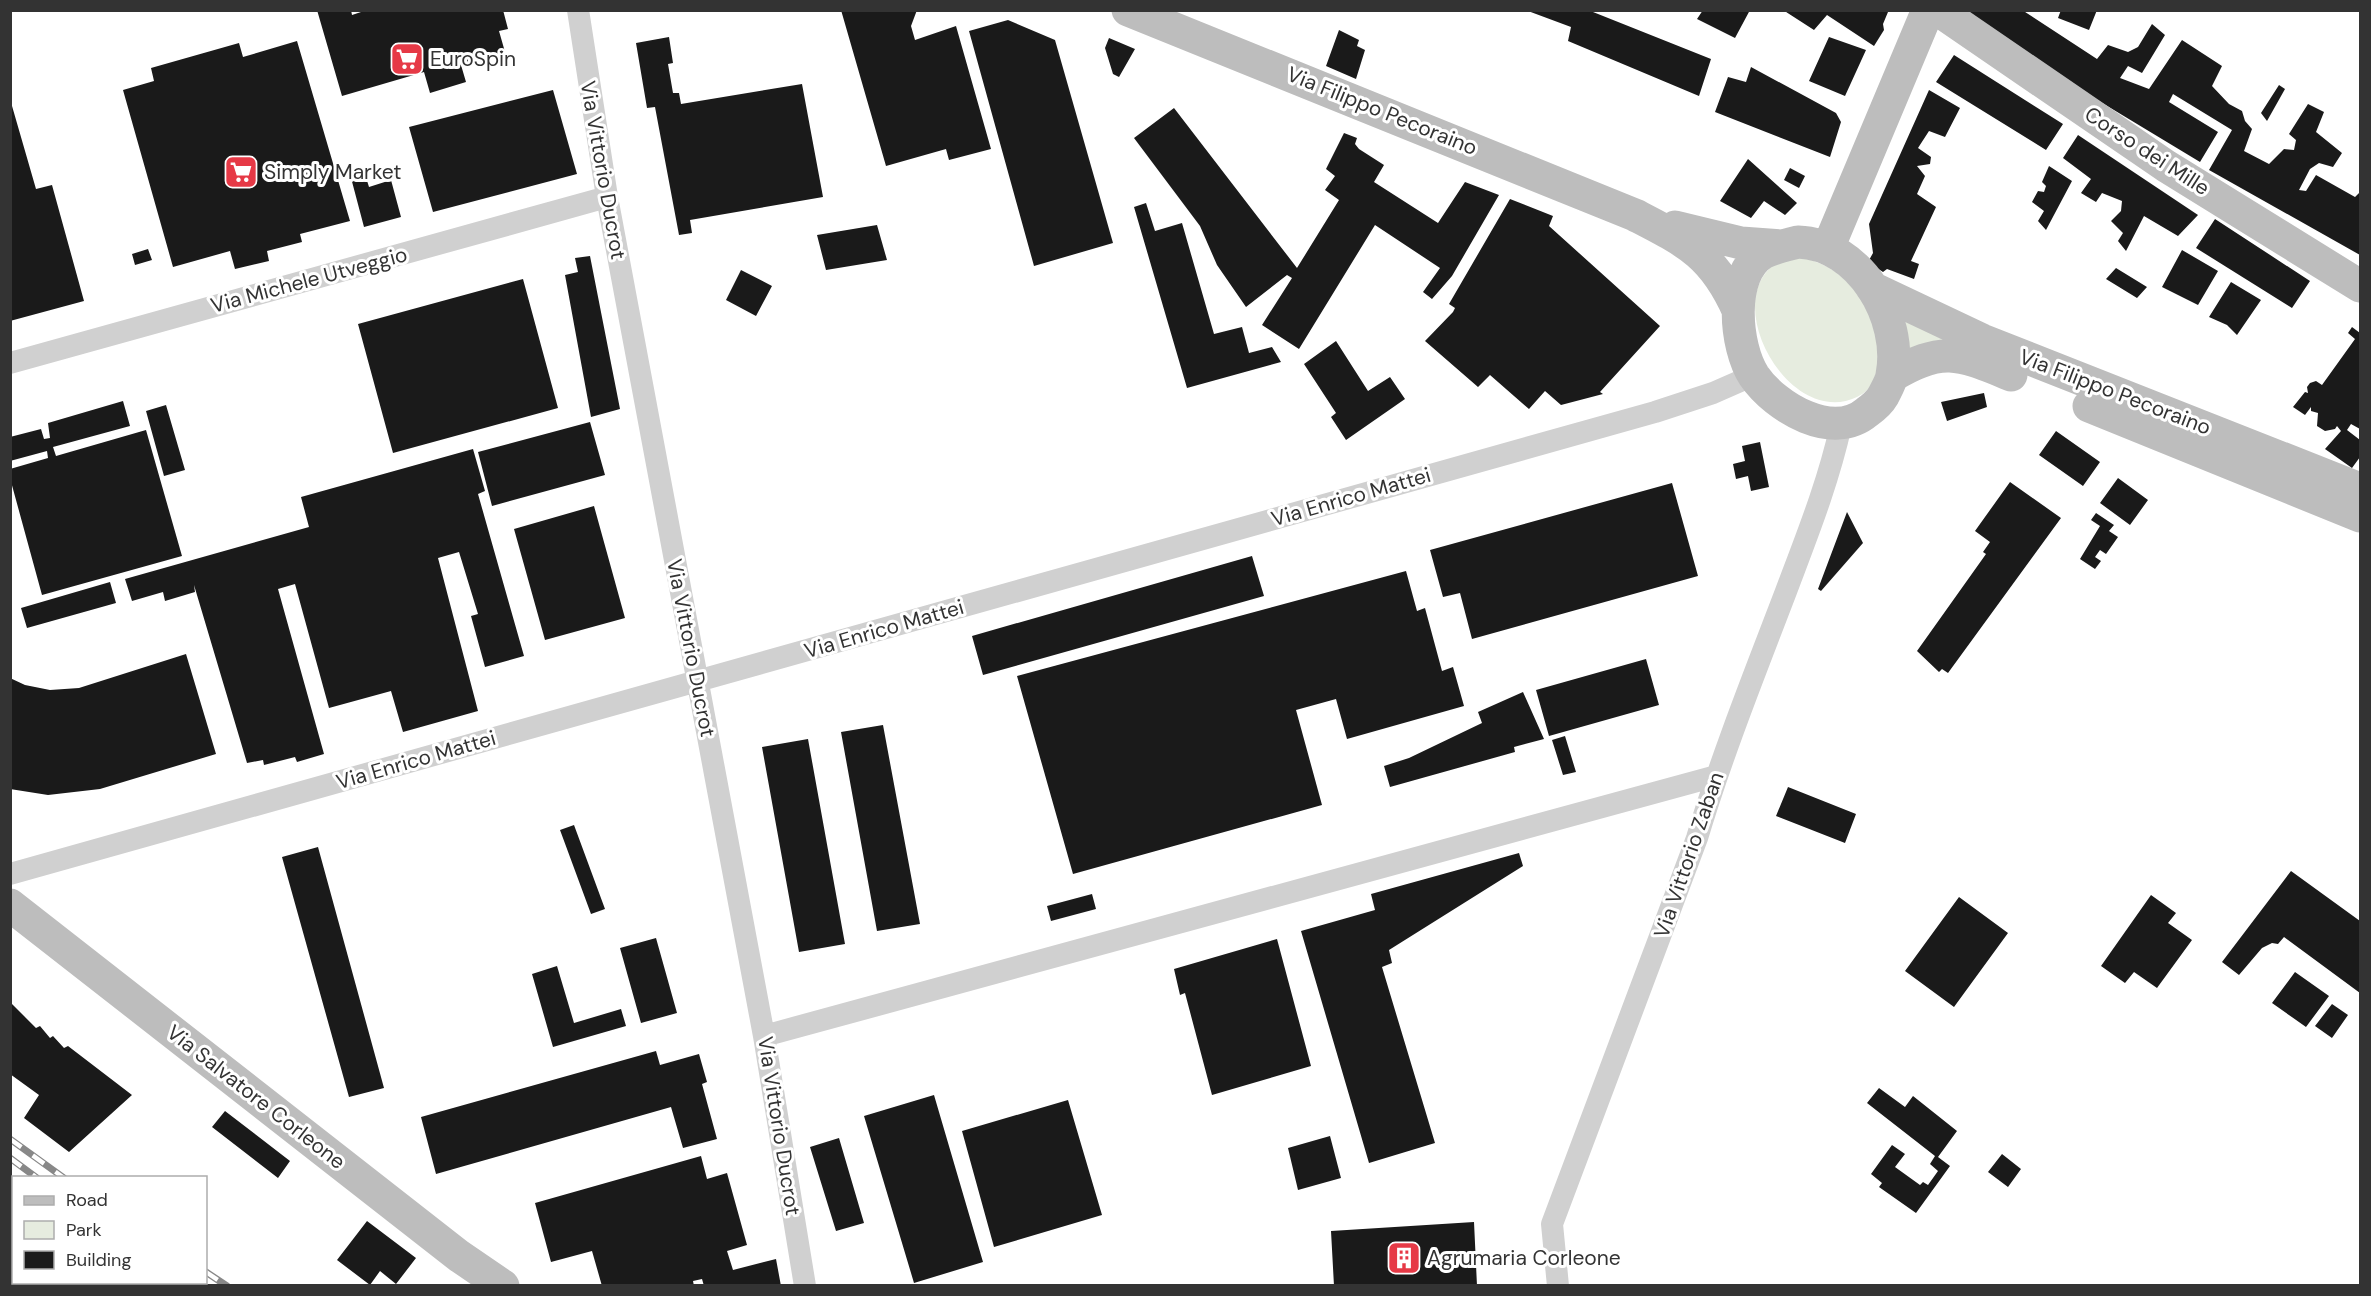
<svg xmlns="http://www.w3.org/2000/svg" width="2371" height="1296" viewBox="0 0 2371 1296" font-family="'DM Sans',sans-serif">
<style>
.green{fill:#e6ecdf}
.building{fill:#1a1a1a}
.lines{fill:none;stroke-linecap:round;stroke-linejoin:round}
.street{stroke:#d0d0d0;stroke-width:22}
.secondary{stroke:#bdbdbd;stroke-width:33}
.rail-casing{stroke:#888;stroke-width:7}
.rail{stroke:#fff;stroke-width:4.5;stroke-dasharray:14;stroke-linecap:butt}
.labels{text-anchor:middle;stroke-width:6;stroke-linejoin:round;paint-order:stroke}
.poi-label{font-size:21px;fill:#333;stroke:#fff;text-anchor:start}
.street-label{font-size:21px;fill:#333;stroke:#fff}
</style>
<rect width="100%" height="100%" fill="#fff"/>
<path class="green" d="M 1799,257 C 1816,261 1830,266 1843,278 C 1852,286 1864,300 1868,310 C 1878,335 1888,383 1857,397 C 1793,428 1725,314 1769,269 C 1777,261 1789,260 1799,257 Z
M 1905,319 L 1957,340 L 1909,353 Z"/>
<path class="building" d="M 317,10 L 351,10 L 352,15 L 367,10 L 503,10 L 508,29 L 499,31 L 505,52 L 461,65 L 466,82 L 430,93 L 424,72 L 342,96 Z
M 841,10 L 917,10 L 911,26 L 915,40 L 956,26 L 991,149 L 949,160 L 946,149 L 886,166 Z
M 1588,10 L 1711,59 L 1699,96 L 1568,41 L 1571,27 L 1528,11 Z
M 1703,10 L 1750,10 L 1735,38 L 1697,19 Z
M 1783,10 L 1887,10 L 1888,12 L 1883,24 L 1884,30 L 1874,46 L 1827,15 L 1814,30 Z
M 1962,10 L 2022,10 L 2097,59 L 2108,45 L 2128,52 L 2138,47 L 2152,24 L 2165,35 L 2142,73 L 2128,66 L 2120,78 L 2149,89 L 2182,40 L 2222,66 L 2212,86 L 2229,104 L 2242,111 L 2245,121 L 2252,129 L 2244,151 L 2269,164 L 2284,149 L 2294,150 L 2296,140 L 2289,134 L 2308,104 L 2324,112 L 2316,132 L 2342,153 L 2333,167 L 2319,163 L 2310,169 L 2299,190 L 2306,191 L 2316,175 L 2355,197 L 2360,192 L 2360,255 L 2209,170 L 2232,130 L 2173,94 L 2169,102 L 2218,132 L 2200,162 L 2094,98 Z
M 2061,10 L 2097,10 L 2089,30 L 2058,18 Z
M 1008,20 L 1055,40 L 1113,243 L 1034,266 L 969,31 Z
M 1339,30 L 1359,40 L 1357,46 L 1365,50 L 1356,79 L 1326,66 Z
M 669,37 L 673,63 L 668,64 L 673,93 L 679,93 L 681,104 L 802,84 L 823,197 L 690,220 L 692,233 L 679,235 L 655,107 L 647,108 L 636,43 Z
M 1829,37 L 1866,50 L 1845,96 L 1809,81 Z
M 1109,38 L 1135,49 L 1119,77 L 1113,74 L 1105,48 Z
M 297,41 L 350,221 L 300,234 L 302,242 L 267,251 L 269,261 L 235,269 L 230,251 L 173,267 L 123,90 L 154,81 L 151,68 L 239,43 L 243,57 Z
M 1954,55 L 2063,124 L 2046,150 L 1936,82 Z
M 1751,67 L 1836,113 L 1841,122 L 1830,157 L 1715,112 L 1728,77 L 1746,82 Z
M 2279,85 L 2285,89 L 2267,121 L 2261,113 Z
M 553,90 L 577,174 L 433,212 L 409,127 Z
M 1929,90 L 1960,108 L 1945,137 L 1929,131 L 1918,148 L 1931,157 L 1930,164 L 1917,166 L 1925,176 L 1917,194 L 1936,207 L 1911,261 L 1919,264 L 1914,279 L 1887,269 L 1883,272 L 1868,262 L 1873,253 L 1869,224 Z
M 10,99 L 36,189 L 52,185 L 84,301 L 10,321 Z
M 1174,108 L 1297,268 L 1339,200 L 1325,190 L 1335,176 L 1326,169 L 1344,133 L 1357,138 L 1355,144 L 1359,149 L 1384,165 L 1374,182 L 1438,223 L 1465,182 L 1499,195 L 1452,276 L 1432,299 L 1423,292 L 1440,268 L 1375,225 L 1299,349 L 1262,325 L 1292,278 L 1287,275 L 1246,307 L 1217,265 L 1200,226 L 1134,138 Z
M 2078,135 L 2198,215 L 2178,236 L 2144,216 L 2126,251 L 2118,241 L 2123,233 L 2111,221 L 2121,211 L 2122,201 L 2102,193 L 2096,202 L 2081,193 L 2091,179 L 2063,158 Z
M 1748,159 L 1797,203 L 1785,215 L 1764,201 L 1751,218 L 1720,201 Z
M 2049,166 L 2072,181 L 2046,230 L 2038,221 L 2044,211 L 2032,202 L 2038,191 L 2044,192 L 2046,186 L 2042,182 Z
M 1790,168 L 1805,176 L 1799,188 L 1784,180 Z
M 364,171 L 369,187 L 391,180 L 401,217 L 364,227 L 350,174 Z
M 1510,199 L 1553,216 L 1549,226 L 1660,326 L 1600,392 L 1603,394 L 1561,405 L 1545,391 L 1529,409 L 1490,375 L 1478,387 L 1425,341 L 1453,312 L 1455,308 L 1449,304 Z
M 1146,203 L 1155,231 L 1182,223 L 1214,334 L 1242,327 L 1249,353 L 1272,347 L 1281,362 L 1187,388 L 1134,207 Z
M 2215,219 L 2310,281 L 2292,308 L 2196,248 Z
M 877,225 L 887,260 L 826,270 L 817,235 Z
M 148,249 L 152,260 L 135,265 L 132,254 Z
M 2182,250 L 2218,271 L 2198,305 L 2162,287 Z
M 590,256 L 620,409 L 591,417 L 565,275 L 578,272 L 575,258 Z
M 2116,268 L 2147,287 L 2137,298 L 2106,279 Z
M 741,270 L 772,286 L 756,316 L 726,300 Z
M 523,279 L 558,408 L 393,453 L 358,324 Z
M 2231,282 L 2261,300 L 2237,335 L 2227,325 L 2209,317 Z
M 2352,327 L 2360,333 L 2360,429 L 2351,424 L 2347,430 L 2360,440 L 2360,457 L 2352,468 L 2325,449 L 2341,431 L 2337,426 L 2335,429 L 2325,431 L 2317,426 L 2318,413 L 2311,411 L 2311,407 L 2305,415 L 2293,407 L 2305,392 L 2308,393 L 2307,387 L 2310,383 L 2316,381 L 2322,385 L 2355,339 L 2348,333 Z
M 1336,341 L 1368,391 L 1390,377 L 1405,399 L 1346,440 L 1331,417 L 1336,413 L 1304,364 Z
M 1984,393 L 1987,407 L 1947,421 L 1941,402 Z
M 123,401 L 130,426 L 53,447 L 56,456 L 146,430 L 182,556 L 42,595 L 10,478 L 10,469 L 48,458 L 47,451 L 10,461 L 10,437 L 41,429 L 44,439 L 50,438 L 48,423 Z
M 166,405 L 185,470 L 164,476 L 146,411 Z
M 590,422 L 605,475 L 492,506 L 478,452 Z
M 2056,431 L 2100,462 L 2083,486 L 2039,455 Z
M 1760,442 L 1769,487 L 1751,491 L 1748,476 L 1736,479 L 1733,464 L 1745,461 L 1742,446 Z
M 473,449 L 485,491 L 478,494 L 524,656 L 485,667 L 471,616 L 478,614 L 459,552 L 438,558 L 478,711 L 403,732 L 391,691 L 329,708 L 295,584 L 278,589 L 324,754 L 297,762 L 295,757 L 264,765 L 263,760 L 247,763 L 194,585 L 195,592 L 165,601 L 163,592 L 132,601 L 125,579 L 309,527 L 301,497 Z
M 2118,478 L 2148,500 L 2130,525 L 2100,503 Z
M 2010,482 L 2061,518 L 1948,673 L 1942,669 L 1939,672 L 1917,651 L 1986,554 L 1983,552 L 1990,542 L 1975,531 Z
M 1672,483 L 1698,576 L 1472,639 L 1460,593 L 1443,597 L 1430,550 Z
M 594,506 L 625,618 L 545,640 L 514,529 Z
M 1847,512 L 1863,543 L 1821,591 L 1818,589 Z
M 2096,513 L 2114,525 L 2109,531 L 2118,537 L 2106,554 L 2100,550 L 2095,557 L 2101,561 L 2095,569 L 2080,559 L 2100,526 L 2091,520 Z
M 1252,556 L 1264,596 L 983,675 L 972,636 Z
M 1406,571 L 1417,611 L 1425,608 L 1442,671 L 1453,667 L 1464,706 L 1347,739 L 1336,699 L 1296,710 L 1322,805 L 1073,874 L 1017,676 Z
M 110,582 L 116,603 L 27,628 L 21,608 Z
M 186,654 L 216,754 L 100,789 L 48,795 L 10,789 L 10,678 L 25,685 L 50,690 L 79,688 Z
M 1646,659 L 1659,705 L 1549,736 L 1536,690 Z
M 1523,692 L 1544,739 L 1514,747 L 1515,752 L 1390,787 L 1384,766 L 1409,758 L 1482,723 L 1478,712 Z
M 883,725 L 920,924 L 877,931 L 841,732 Z
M 1565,736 L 1576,772 L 1563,775 L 1552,740 Z
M 808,739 L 845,944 L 799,952 L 762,747 Z
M 1788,787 L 1856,814 L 1845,843 L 1776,816 Z
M 574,825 L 605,909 L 591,914 L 560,830 Z
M 318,847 L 384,1088 L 349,1097 L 282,857 Z
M 1519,853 L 1523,866 L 1389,950 L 1392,963 L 1382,967 L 1435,1143 L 1369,1163 L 1301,931 L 1375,910 L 1371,894 Z
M 2291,871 L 2360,921 L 2360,993 L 2284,937 L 2278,944 L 2272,943 L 2262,948 L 2239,975 L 2222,962 Z
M 1092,894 L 1096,909 L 1051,921 L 1047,906 Z
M 2151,895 L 2176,913 L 2168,923 L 2192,940 L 2157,988 L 2134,972 L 2125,983 L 2101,966 Z
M 1959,897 L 2008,933 L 1954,1007 L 1905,971 Z
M 656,938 L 677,1013 L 641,1023 L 620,948 Z
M 1277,939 L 1311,1066 L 1212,1095 L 1185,993 L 1180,995 L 1174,969 Z
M 557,966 L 574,1023 L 621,1009 L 626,1026 L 553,1047 L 532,974 Z
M 2295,972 L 2329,996 L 2306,1027 L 2272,1003 Z
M 10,1002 L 36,1028 L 40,1026 L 50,1038 L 53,1036 L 64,1048 L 68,1046 L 132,1095 L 69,1152 L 24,1118 L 39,1095 L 10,1074 Z
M 2332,1004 L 2348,1015 L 2332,1038 L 2315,1026 Z
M 656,1051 L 660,1065 L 699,1054 L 707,1082 L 702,1084 L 717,1139 L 683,1148 L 671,1107 L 436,1174 L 421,1117 Z
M 1879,1088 L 1905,1107 L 1913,1096 L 1957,1131 L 1938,1157 L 1950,1166 L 1916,1213 L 1879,1187 L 1882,1183 L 1871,1174 L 1892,1145 L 1905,1154 L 1895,1167 L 1920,1185 L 1923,1182 L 1928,1185 L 1938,1171 L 1930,1164 L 1935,1156 L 1867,1103 Z
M 934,1095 L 983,1262 L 914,1283 L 864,1116 Z
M 1068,1100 L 1102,1215 L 994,1247 L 962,1131 Z
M 225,1111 L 290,1161 L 278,1178 L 212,1127 Z
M 1330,1136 L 1341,1178 L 1298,1190 L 1288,1148 Z
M 839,1138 L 864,1223 L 836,1231 L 810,1147 Z
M 2002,1154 L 2021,1169 L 2008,1187 L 1988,1172 Z
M 701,1156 L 707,1179 L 727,1173 L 747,1245 L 727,1251 L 733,1270 L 776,1259 L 781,1286 L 704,1286 L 702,1279 L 693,1281 L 694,1286 L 602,1286 L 592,1251 L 551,1262 L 535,1203 Z
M 367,1221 L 416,1258 L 396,1284 L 380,1271 L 370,1285 L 337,1260 Z
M 1474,1222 L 1477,1286 L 1334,1286 L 1331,1231 Z"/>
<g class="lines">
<path class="street" d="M 578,10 L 607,197 L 764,1036 L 805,1286
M 10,363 L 607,197
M 10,874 L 1655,412 L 1713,393 L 1754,375
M 764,1036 L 1716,776
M 1558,1286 L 1552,1224 L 1697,838 C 1722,755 1754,675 1785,594 C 1806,538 1828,484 1841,425"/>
<path class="secondary" d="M 1128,10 L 1635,215 C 1687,242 1713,254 1738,310
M 1938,10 L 2166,166 L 2360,286
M 1675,227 L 1741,243 L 1782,246
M 1798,242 C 1860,244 1903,318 1892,375 C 1891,382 1886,390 1883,396 C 1879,403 1874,407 1867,412 C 1833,441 1776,408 1754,376 C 1735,347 1728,274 1763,253 C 1773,248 1787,245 1798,242 Z
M 1828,248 L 1928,10
M 1872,288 L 1982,340 L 2360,489
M 1892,376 C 1942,345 1960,354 2011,375
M 2089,406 L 2360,516
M 10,905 L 459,1256 L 503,1286"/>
<g class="rail-casing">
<path id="rail" d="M 10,1139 L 64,1178
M 10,1158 L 37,1178
M 10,1206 L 14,1208
M 206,1272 L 227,1286
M 129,1282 L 134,1286
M 197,1282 L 202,1286"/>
</g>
<use href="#rail" class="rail"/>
</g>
<defs>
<g id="supermarket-square" transform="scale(1.725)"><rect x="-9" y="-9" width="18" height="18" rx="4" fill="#e63946" stroke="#fff"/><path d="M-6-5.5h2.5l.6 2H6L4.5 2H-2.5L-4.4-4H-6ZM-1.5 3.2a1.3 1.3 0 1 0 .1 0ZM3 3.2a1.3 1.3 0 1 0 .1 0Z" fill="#fff"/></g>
<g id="building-square" transform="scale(1.725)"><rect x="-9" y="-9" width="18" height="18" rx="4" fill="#e63946" stroke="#fff"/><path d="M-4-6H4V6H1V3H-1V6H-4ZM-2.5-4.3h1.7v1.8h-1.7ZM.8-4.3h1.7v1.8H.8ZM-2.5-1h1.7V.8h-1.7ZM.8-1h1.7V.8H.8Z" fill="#fff"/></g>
</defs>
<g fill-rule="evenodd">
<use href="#supermarket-square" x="407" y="59"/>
<use href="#supermarket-square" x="241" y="172"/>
<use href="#building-square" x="1404" y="1258"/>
</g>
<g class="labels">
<g class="poi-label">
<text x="430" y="66">EuroSpin</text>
<text x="264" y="179">Simply Market</text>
<text x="1427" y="1265">Agrumaria Corleone</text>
</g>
<g class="street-label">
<text transform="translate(1382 111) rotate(22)" y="7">Via Filippo Pecoraino</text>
<text transform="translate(2147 151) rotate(33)" y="7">Corso dei Mille</text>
<text transform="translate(603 170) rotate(80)" y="7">Via Vittorio Ducrot</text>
<text transform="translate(309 280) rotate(-15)" y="7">Via Michele Utveggio</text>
<text transform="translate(2115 392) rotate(21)" y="7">Via Filippo Pecoraino</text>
<text transform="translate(1351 497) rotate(-16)" y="7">Via Enrico Mattei</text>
<text transform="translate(884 629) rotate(-16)" y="7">Via Enrico Mattei</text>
<text transform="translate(691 648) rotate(79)" y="7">Via Vittorio Ducrot</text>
<text transform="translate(416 760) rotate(-16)" y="7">Via Enrico Mattei</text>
<text transform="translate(1689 855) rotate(-71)" y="7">Via Vittorio Zaban</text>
<text transform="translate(256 1097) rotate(38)" y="7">Via Salvatore Corleone</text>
<text transform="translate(779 1126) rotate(81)" y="7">Via Vittorio Ducrot</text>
</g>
</g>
<rect width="2371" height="1296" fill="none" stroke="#333333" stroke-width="24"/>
<rect x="12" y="1176" width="195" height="108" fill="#ffffff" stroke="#adadad" stroke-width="1.5"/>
<rect x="24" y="1196" width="30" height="9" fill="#bdbdbd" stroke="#adadad" stroke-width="1.5"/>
<text x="66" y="1206" font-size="18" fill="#333333">Road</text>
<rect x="24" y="1221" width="30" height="18" fill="#e6ecdf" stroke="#adadad" stroke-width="1.5"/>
<text x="66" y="1236" font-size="18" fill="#333333">Park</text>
<rect x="24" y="1251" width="30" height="18" fill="#1a1a1a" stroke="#adadad" stroke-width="1.5"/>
<text x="66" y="1266" font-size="18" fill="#333333">Building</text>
</svg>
